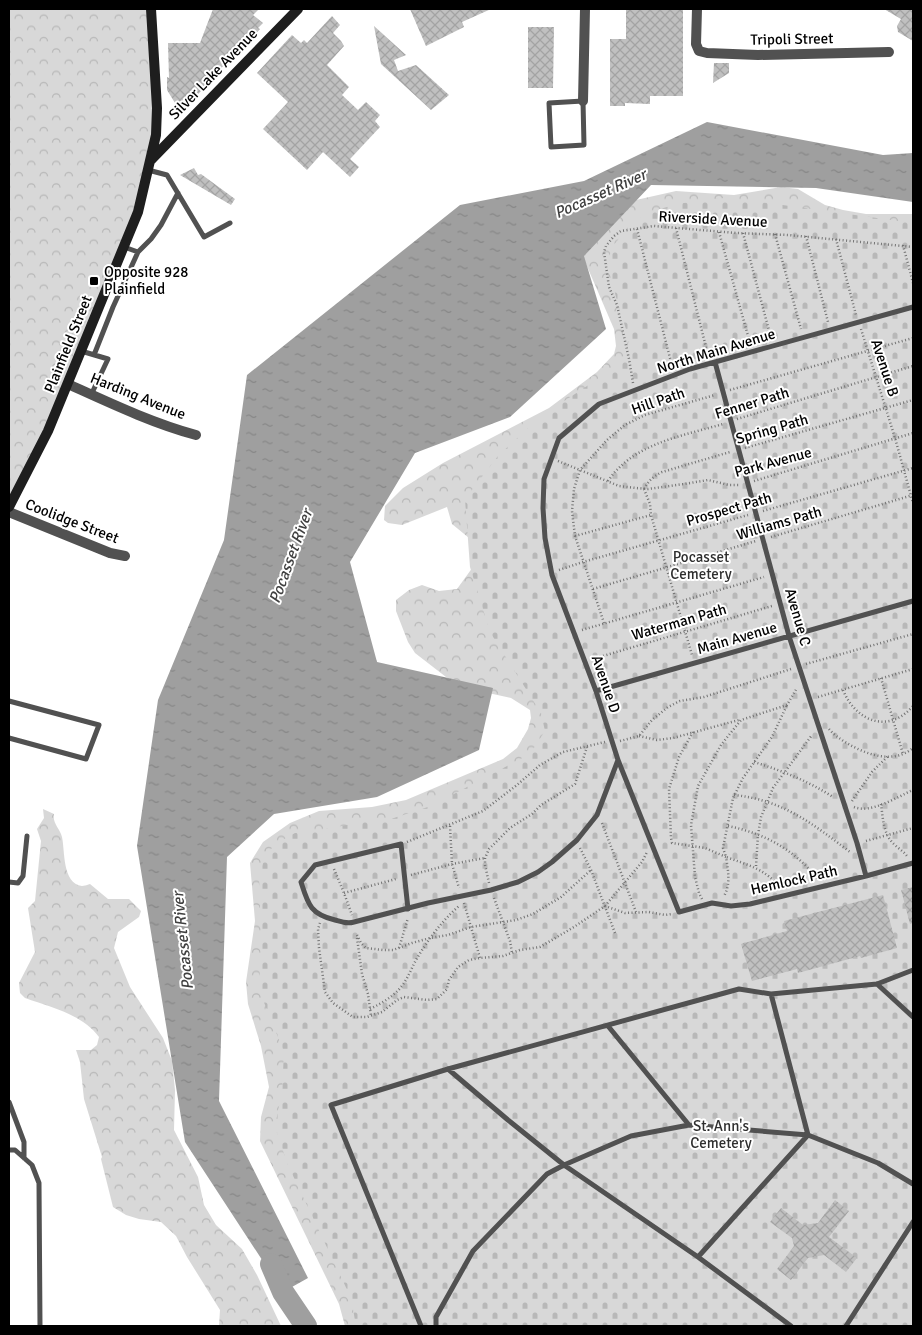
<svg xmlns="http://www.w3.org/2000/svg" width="922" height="1335" viewBox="0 0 922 1335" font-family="Signika,sans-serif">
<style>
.forest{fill:url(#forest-crowns)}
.cemetery{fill:url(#cemetery-stones)}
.water{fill:url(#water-ripples)}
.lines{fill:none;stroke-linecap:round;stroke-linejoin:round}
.river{stroke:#9f9f9f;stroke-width:22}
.building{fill:url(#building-cross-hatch)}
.path{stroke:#737373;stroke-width:2.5;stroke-dasharray:1 2.5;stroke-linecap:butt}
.lane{stroke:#515151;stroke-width:5}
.street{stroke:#515151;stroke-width:10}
.secondary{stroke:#1e1e1e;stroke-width:10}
.poi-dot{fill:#000;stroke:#fff;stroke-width:2}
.labels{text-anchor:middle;stroke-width:4;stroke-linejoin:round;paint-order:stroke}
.street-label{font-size:15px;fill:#000;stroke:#fff}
.poi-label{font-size:15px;fill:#000;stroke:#fff;text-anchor:start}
.park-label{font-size:15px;fill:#2f2f2f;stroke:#fff}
.water-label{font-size:16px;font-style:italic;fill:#404040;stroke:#fff}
</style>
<defs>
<pattern id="forest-crowns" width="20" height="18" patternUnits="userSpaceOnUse" patternTransform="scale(1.25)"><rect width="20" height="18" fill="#d8d8d8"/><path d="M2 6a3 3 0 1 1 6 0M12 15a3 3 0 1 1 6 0" fill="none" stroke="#b8b8b8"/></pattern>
<pattern id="cemetery-stones" width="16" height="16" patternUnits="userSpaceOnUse" patternTransform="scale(1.25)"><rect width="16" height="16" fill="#d8d8d8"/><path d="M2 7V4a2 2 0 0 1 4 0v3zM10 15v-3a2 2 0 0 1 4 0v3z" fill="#b8b8b8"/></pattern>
<pattern id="water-ripples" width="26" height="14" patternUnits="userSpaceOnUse" patternTransform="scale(1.25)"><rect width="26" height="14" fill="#9f9f9f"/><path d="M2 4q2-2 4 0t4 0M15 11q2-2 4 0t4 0" fill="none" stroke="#878787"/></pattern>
<pattern id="building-cross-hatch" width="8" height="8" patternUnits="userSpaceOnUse" patternTransform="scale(1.25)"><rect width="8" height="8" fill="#c0c0c0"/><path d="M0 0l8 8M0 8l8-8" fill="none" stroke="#a3a3a3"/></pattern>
</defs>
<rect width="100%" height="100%" fill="#fff"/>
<path class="forest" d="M 9,9 L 154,9 L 157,122 L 138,211 L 65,391 L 9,504 Z
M 781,187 L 798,189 L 825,205 L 843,210 L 866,214 L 913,214 L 913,240 L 568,690 L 379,1326 L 345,1326 L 339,1304 L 260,1141 L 261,1117 L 269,1087 L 261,1046 L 248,1004 L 246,982 L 255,921 L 250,863 L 263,842 L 290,823 L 319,811 L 372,807 L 406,800 L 503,759 L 517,748 L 528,729 L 531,718 L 530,710 L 511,698 L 470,689 L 446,677 L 415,653 L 408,642 L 396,611 L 396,600 L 409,590 L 422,585 L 439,591 L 457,589 L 478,560 L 480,547 L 452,524 L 447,507 L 402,525 L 388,523 L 384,520 L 385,506 L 403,488 L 443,463 L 549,408 L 597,372 L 614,354 L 616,346 L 614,329 L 583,257 L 589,233 L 636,200 L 676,191 L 734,195 Z
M 43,809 L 54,814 C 52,823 60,829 62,837 C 65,850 62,884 82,886 C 84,886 87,885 90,884 L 108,899 L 129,899 L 141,911 L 139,917 L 118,932 L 114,948 L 130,987 L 163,1038 L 172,1061 L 175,1090 L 174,1130 L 198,1177 L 204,1205 L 216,1225 L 242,1249 L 257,1275 L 281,1326 L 219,1326 L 220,1310 L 187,1257 L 176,1236 L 161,1222 L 139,1219 L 126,1215 L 113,1207 L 101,1159 L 102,1157 L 84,1099 L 80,1062 L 76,1050 L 91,1050 L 97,1045 L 99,1037 C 82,1014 50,1007 25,998 L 20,993 L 19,983 L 35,952 L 28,908 L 35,901 L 41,841 L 37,829 L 44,818 Z"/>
<path class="cemetery" d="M 724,198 L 768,203 L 913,223 L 913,1326 L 356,1326 L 351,1298 L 287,1163 L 275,1126 L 282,1092 L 284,1052 L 259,990 L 261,940 L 259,875 L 266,854 L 277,843 L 295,833 L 310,832 L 363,822 L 394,818 L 431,806 L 530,754 L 545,731 L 541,713 L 490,632 L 470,567 L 465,499 L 498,456 L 540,417 L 625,361 L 629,339 L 616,297 L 607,262 L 613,246 L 629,226 L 648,212 L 683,203 Z"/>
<path class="water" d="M 707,122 L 883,155 L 913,153 L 913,202 L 816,188 L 651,185 L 584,256 L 606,329 L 510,417 L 415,453 L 350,562 L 377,662 L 493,688 L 479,750 L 377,797 L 274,814 L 227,857 L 219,1101 L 308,1278 L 283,1292 L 185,1142 L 137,846 L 158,700 L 224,540 L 247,375 L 460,205 L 584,181 Z"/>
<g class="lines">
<path class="river" d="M 271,1264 L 283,1292 L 306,1326"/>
</g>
<path class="building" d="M 213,9 L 259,9 L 253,15 L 263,23 L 258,28 L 260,29 L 250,40 L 248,38 L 193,100 L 179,105 L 175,103 L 167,90 L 167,77 L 169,78 L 168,43 L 200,43 Z
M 410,9 L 491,9 L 462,22 L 464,27 L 426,46 Z
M 626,9 L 683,9 L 683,96 L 650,96 L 650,104 L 625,103 L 625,106 L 610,106 L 610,39 L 626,39 Z
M 884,9 L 913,9 L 913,41 L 898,32 L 897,26 L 901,19 Z
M 332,16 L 340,25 L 333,33 L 341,41 L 344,46 L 327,65 L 349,87 L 342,95 L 358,110 L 366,102 L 380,115 L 375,121 L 380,127 L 350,159 L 359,167 L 350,177 L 323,152 L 307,170 L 263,129 L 288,102 L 257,73 L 292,35 L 301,43 L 304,40 L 307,43 Z
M 374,26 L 406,55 L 394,60 L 398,71 L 416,65 L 449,95 L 431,110 L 381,64 Z
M 528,27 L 554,27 L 553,88 L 528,88 Z
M 714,63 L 729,63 L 729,73 L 713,83 Z
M 194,168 L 198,175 L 201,174 L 235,199 L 231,205 L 180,175 Z
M 913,887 L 913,923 L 910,924 L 901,890 Z
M 883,895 L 897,948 L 861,958 L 860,956 L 798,973 L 797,969 L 752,981 L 741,944 L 787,931 L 784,921 Z
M 835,1200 L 849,1211 L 829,1237 L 857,1258 L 846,1272 L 824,1255 L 808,1258 L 791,1280 L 777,1269 L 794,1246 L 792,1238 L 770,1222 L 781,1208 L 803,1225 L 818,1223 Z"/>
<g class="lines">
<path class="path" d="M 676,228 L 708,355
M 637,229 L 672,366
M 719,232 L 750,343
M 743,233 L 771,338
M 775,234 L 801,329
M 806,236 L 828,322
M 836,239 L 856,315
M 903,245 L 913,283
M 861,329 L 895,438 L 913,503
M 633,383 L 629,359 L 617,305 L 609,287 L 604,252 L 606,246 L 614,236 L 621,231 L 654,226 L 736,233 L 788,235 L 913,247
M 730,390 L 913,338
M 737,419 L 913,366
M 745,448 L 913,400
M 558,461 L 619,486 L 636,488 L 648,489 L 684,484 L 708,480 L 729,485 L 739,485
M 608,481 C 611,477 614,472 618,469 C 643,442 689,434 723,424
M 754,481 L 913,433
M 644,489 C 649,480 654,476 662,472 L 730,452
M 644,489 L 650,504 L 651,515 L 692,655
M 763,511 L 913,468
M 575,536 L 651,515
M 771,537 L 913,495
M 559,570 L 583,562 L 748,515
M 593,589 L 756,541
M 604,623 L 575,536 L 572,511 L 574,489 L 580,470 L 607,440 L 625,425 L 645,415 L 715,395
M 582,630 L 764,577
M 593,659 L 772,606
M 806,664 L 913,634
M 881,678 L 903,754
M 843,690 C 856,722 889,734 913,706
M 818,697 L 913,669
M 829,729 C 834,735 839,738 845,742 C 865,754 892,765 913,748
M 693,732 L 679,757 L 669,789 L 671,838 L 672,843 L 705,848 L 726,857 C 728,870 731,884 724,896
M 639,736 L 657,740 L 673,738 L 739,720
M 620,741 L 639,736 L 652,720 L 668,707 L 680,701 L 704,697 L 791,669
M 754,762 C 783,771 808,781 833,797
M 734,795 C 783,800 813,824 850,852
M 852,801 L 872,772 L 888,756
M 881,804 C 883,818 883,835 895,845 C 899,849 903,851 907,856
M 854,807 C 871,814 897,797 913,790
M 602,823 L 636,912
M 450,826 L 452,864 L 459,888
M 728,826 C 766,834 793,849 818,879
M 866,841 L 913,828
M 407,842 L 483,811 L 517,785 L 540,765 L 563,752 L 605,742
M 580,848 L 591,870 L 615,933
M 756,866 L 758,835 L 761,817 L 773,788 L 812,735
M 334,869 L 344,893 L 352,915
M 411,875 L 452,864 L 485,858
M 489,883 L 485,865 L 485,858 L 489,849 L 510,828 L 532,814 L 541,805 L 575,784 L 587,747
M 781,889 C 766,869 748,865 726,857 L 723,848 L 733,798 L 743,778 L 772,737 L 787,705
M 344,893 L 396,879
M 494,898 L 510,941 L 512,953
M 702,899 L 699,893 L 695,877 L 691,825 L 698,786 L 721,745 L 741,720 L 787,705 L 797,688
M 464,903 L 480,958
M 605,906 L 642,862 L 647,852
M 320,923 L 318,929 L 319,948 L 325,992 L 333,1003 L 353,1017 L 367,1017 L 382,1012 L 397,1000 L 404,997 L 427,1000 L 437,999 L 447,989 L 449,980 L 458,967 L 469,960 L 480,958 L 503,956 L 520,950 L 540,947 L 574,927 L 605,906 L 625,913 L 649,912 L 665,915 L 672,914
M 357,935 L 361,943 L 366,948 L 383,950 L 393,950 L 412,943 L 430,938 L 448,935 L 471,927 L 516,920 L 533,914 L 561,897 L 591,870
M 357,938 L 362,974 L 368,994 L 371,1016
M 399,948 L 408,918
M 370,1009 C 384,1002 396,995 404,983 C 410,974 413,964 419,955 C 430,937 443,920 459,906"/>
<path class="lane" d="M 583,101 L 584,145 L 551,147 L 549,103 Z
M 148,170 L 167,175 L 204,237 L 230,223
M 124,247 L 138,252 L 151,239 L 161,225 L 178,193
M 113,273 L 126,278
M 913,307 L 690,369 L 599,404 L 559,438 L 544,479 L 543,508 L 545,538 L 552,575 L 596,691 L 618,760 L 679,912 L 712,903 L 731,906 L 750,904 L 866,876 L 913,863
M 81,351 L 108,359 L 91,395
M 94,355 L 113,307 L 138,252
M 715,362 L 789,636 L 857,843 L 866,876
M 596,691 L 913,601
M 9,701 L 99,725 L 86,759 L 9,738
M 9,882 L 18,883 L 23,876 L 27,836
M 408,909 L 401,844 L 315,865 L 301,882 C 308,904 310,914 335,920 C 342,922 347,924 354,922 L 428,903 L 491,890 L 518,882 L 538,872 L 552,862 L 577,840 L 597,815 L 618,760
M 877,984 L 913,1017
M 608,1026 L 689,1125
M 448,1069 L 508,1120 L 564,1165 L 698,1257 L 791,1326
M 9,1102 L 24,1142 L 24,1158
M 9,1150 L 15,1150 L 32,1165 L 39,1183 L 40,1326
M 698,1257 L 808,1135 L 771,994
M 421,1326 L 331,1105 L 448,1069 L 739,989 L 771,994 L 877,984 L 913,970
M 436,1326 L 436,1317 L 473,1251 L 547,1174 L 564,1165 L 631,1136 L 689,1125 L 808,1135 L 878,1163 L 913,1184
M 846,1326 L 913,1222"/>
<path class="street" d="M 697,9 L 696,44 L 699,51 L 707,53 L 758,55 L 889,52
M 583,101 L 585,9
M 68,384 C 110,403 152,423 196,435
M 9,512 L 110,553 L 125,556"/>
<path class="secondary" d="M 150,161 L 298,9
M 9,507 L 48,431 L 138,212 L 156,135 L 157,108 L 151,9"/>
</g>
<rect class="poi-dot" x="89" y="276" width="10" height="10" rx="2.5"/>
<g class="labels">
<g class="street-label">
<text transform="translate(792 39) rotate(-1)" y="5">Tripoli Street</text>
<text transform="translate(213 74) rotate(-46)" y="5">Silver Lake Avenue</text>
<text transform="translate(713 219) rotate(3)" y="5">Riverside Avenue</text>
<text transform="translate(68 344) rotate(-68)" y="5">Plainfield Street</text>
<text transform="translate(716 351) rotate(-17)" y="5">North Main Avenue</text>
<text transform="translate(885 368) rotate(72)" y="5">Avenue B</text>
<text transform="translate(138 396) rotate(22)" y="5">Harding Avenue</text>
<text transform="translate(658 401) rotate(-19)" y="5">Hill Path</text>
<text transform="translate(752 403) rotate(-17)" y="5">Fenner Path</text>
<text transform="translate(772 429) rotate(-16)" y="5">Spring Path</text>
<text transform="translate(773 462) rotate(-15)" y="5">Park Avenue</text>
<text transform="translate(729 509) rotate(-16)" y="5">Prospect Path</text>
<text transform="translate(72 521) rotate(21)" y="5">Coolidge Street</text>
<text transform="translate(779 523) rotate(-16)" y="5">Williams Path</text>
<text transform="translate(798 617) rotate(74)" y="5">Avenue C</text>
<text transform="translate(679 622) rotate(-16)" y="5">Waterman Path</text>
<text transform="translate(737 638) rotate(-16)" y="5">Main Avenue</text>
<text transform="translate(606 684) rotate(71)" y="5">Avenue D</text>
<text transform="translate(794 880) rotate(-13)" y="5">Hemlock Path</text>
</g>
<g class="poi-label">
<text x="104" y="277">Opposite 928<tspan x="104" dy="17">Plainfield</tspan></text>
</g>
<g class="park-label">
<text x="701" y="562">Pocasset<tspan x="701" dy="17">Cemetery</tspan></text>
<text x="721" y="1131">St. Ann's<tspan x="721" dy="17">Cemetery</tspan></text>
</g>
<g class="water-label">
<text transform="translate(600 193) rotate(-24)" y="6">Pocasset River</text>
<text transform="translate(290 556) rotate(-70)" y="6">Pocasset River</text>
<text transform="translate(182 941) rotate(-96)" y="6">Pocasset River</text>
</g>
</g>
<rect width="922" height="1335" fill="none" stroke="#000000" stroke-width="20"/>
</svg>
